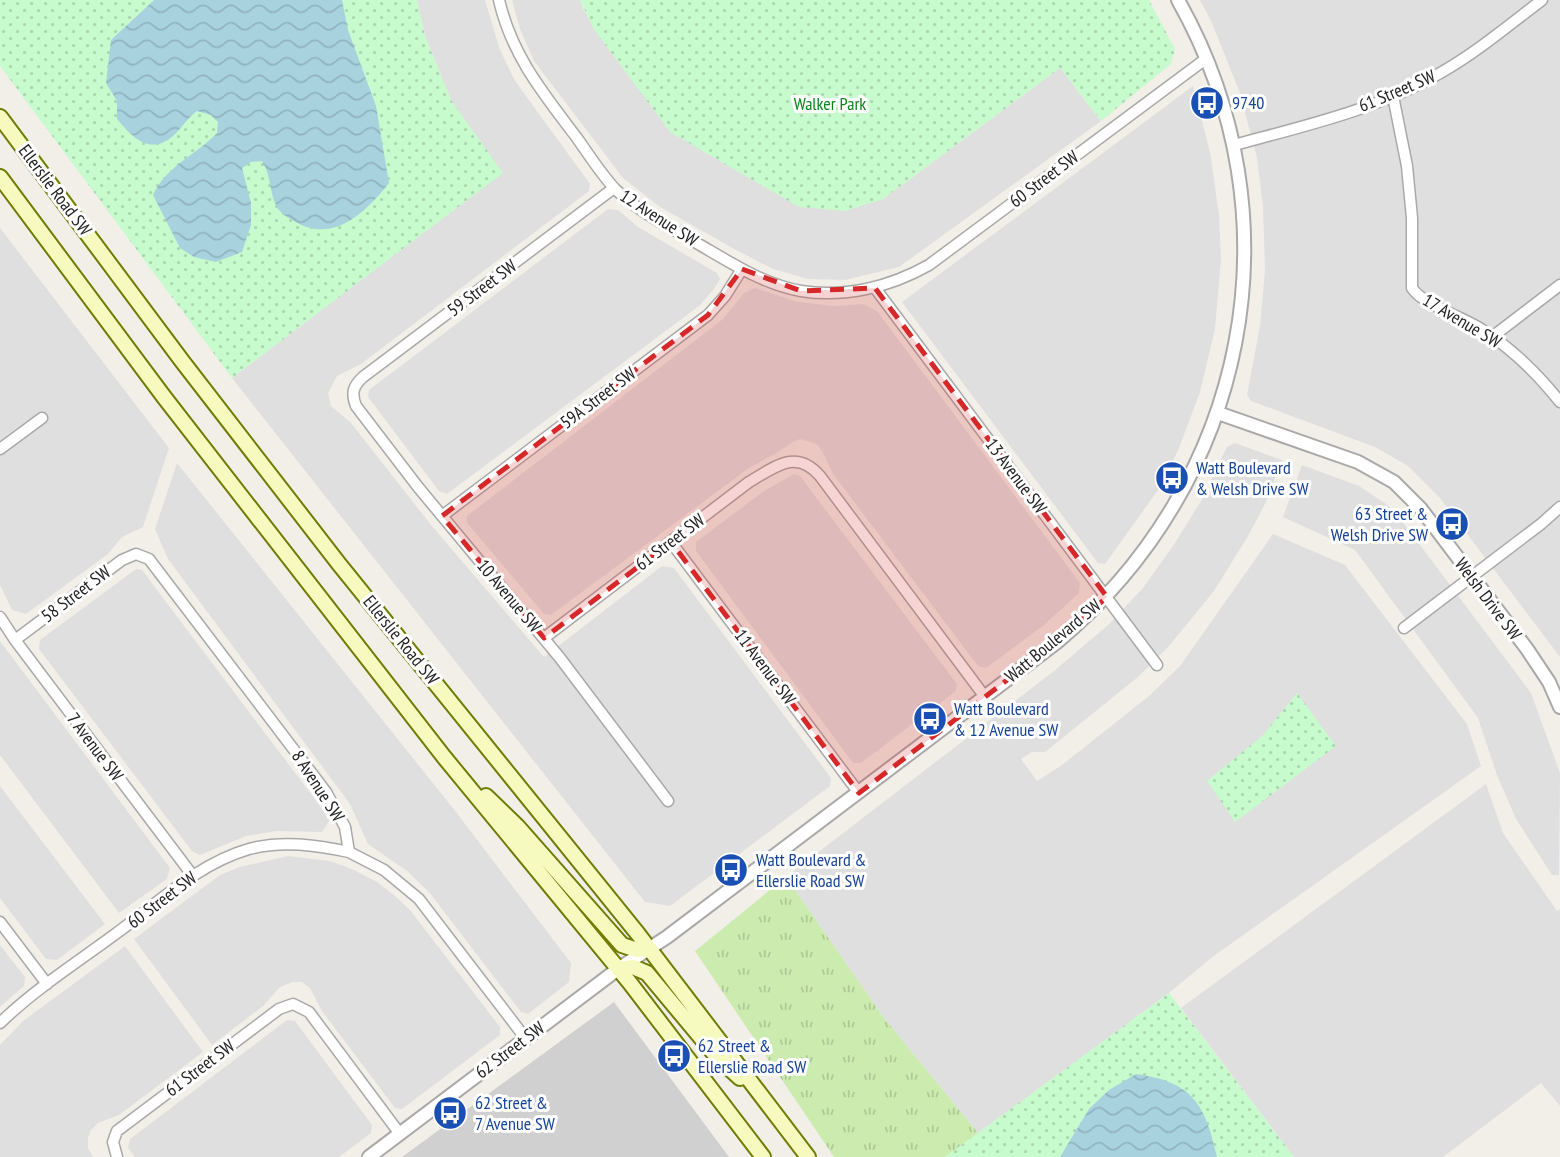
<svg xmlns="http://www.w3.org/2000/svg" width="1560" height="1157" viewBox="0 0 1560 1157" font-family="'PT Sans Narrow',sans-serif">
<style>
.residential{fill:#e0dfdf}
.religious{fill:#d0d0d0}
.grass{fill:url(#grass-tufts)}
.park{fill:url(#park-dots)}
.water{fill:url(#water-waves)}
.lines{fill:none;stroke-linecap:round;stroke-linejoin:round}
.minor-casing{stroke:#a9a9a9;stroke-width:13}
.tertiary-casing{stroke:#a9a9a9;stroke-width:16}
.secondary-casing{stroke:#6d7e04;stroke-width:18}
.minor{stroke:#fff;stroke-width:10}
.tertiary{stroke:#fff;stroke-width:12}
.secondary{stroke:#f6fabe;stroke-width:14}
.marked{fill:#d62828;fill-opacity:0.2;stroke:#d62828;stroke-width:5;stroke-dasharray:14 9;stroke-linejoin:round}
.labels{text-anchor:middle;stroke-width:6;stroke-linejoin:round;paint-order:stroke}
.street-label{font-size:18px;fill:#222;stroke:#fff}
.transit-label{font-size:18px;fill:#164399;stroke:#fff;text-anchor:start}
.park-label{font-size:18px;fill:#0b8519;stroke:#fff}
</style>
<defs>
<pattern id="grass-tufts" width="24" height="20" patternUnits="userSpaceOnUse" patternTransform="scale(1.75)"><rect width="24" height="20" fill="#cbebaf"/><path d="M3 7l-1-3M5 7V3M7 7l1-3M15 17l-1-3M17 17v-4M19 17l1-3" fill="none" stroke="#aec996"/></pattern>
<pattern id="park-dots" width="8" height="8" patternUnits="userSpaceOnUse" patternTransform="scale(1.75)"><rect width="8" height="8" fill="#c7facd"/><path d="M2 2h.1M6 6h.1" fill="none" stroke="#abd6b0" stroke-width="1.8" stroke-linecap="round"/></pattern>
<pattern id="water-waves" width="16" height="10" patternUnits="userSpaceOnUse" patternTransform="scale(1.75)"><rect width="16" height="10" fill="#a9d2df"/><path d="M0 5q4-4 8 0t8 0" fill="none" stroke="#91b4bf"/></pattern>
</defs>
<rect width="100%" height="100%" fill="#f2efe9"/>
<path class="residential" d="M 417,0 L 485,0 L 500,50 L 515,81 L 590,184 L 589,191 L 361,364 L 337,376 L 328,393 L 331,406 L 351,423 L 431,525 L 544,657 L 662,566 L 674,568 L 831,778 L 830,786 L 670,906 L 645,902 L 232,378 L 502,173 L 451,100 L 425,36 Z
M 512,0 L 580,0 L 585,13 L 883,199 L 1060,68 L 1101,121 L 899,267 L 845,280 L 808,279 L 773,269 L 736,250 L 660,207 L 623,178 L 534,61 L 520,29 Z
M 1200,0 L 1560,0 L 1560,657 L 1440,498 L 1408,466 L 1375,447 L 1251,401 L 1247,395 L 1260,326 L 1265,271 L 1263,207 L 1257,158 L 1240,93 L 1212,23 Z
M 1193,86 L 1210,152 L 1219,215 L 1221,259 L 1215,329 L 1200,392 L 1179,448 L 1161,486 L 1105,564 L 1098,563 L 902,302 Z
M 608,209 L 618,210 L 638,227 L 717,273 L 720,279 L 714,289 L 699,306 L 447,494 L 439,491 L 368,397 L 369,390 Z
M 0,228 L 169,448 L 143,527 L 122,537 L 108,554 L 26,614 L 12,610 L 0,585 Z
M 755,288 L 798,302 L 834,306 L 863,304 L 877,311 L 1080,583 L 1079,593 L 1044,625 L 986,668 L 978,666 L 833,474 L 822,451 L 817,444 L 800,439 L 793,442 L 778,452 L 749,468 L 551,615 L 544,614 L 467,523 L 467,516 L 723,319 L 744,293 Z
M 1235,443 L 1282,460 L 1266,502 L 1248,536 L 1214,591 L 1169,646 L 1138,677 L 1045,752 L 1032,752 L 1021,759 L 1037,781 L 1062,765 L 1149,696 L 1180,666 L 1273,534 L 1345,565 L 1467,724 L 1481,766 L 1211,958 L 1169,993 L 978,1133 L 884,1018 L 786,877 L 1054,671 L 1108,625 L 1143,588 L 1173,546 L 1201,501 L 1227,447 Z
M 177,463 L 456,812 L 571,963 L 569,982 L 528,1014 L 521,1012 L 429,892 L 407,871 L 368,844 L 350,804 L 168,559 L 155,529 Z
M 1302,465 L 1359,486 L 1389,506 L 1399,517 L 1531,693 L 1560,773 L 1559,875 L 1552,875 L 1516,819 L 1497,775 L 1478,718 L 1355,550 L 1283,517 Z
M 794,474 L 800,476 L 957,684 L 956,691 L 861,763 L 853,763 L 696,551 L 696,542 L 764,491 Z
M 136,569 L 142,570 L 320,806 L 329,821 L 322,832 L 276,831 L 246,836 L 200,855 L 192,851 L 39,649 L 40,640 Z
M 0,641 L 170,868 L 167,879 L 119,913 L 0,755 Z
M 1486,784 L 1503,833 L 1557,911 L 1560,909 L 1560,1106 L 1541,1083 L 1443,1157 L 1294,1157 L 1181,1008 Z
M 0,786 L 105,924 L 57,960 L 46,959 L 0,898 Z
M 288,856 L 330,861 L 352,869 L 377,882 L 395,896 L 410,910 L 500,1027 L 500,1035 L 402,1109 L 395,1108 L 322,1011 L 310,988 L 302,982 L 293,982 L 280,987 L 263,1006 L 212,1045 L 134,939 L 220,875 L 240,867 Z
M 0,945 L 25,977 L 24,986 L 0,1007 Z
M 125,946 L 203,1052 L 119,1115 L 98,1123 L 91,1130 L 88,1138 L 88,1148 L 93,1157 L 0,1157 L 0,1045 L 23,1021 Z
M 287,1020 L 295,1021 L 372,1125 L 371,1133 L 339,1157 L 135,1157 L 128,1148 L 130,1139 Z"/>
<path class="religious" d="M 614,1002 L 729,1157 L 402,1157 Z"/>
<path class="grass" d="M 786,877 L 884,1018 L 978,1133 L 945,1157 L 834,1157 L 695,951 Z"/>
<path class="park" d="M 0,0 L 417,0 L 425,36 L 451,100 L 503,173 L 232,378 L 0,66 Z
M 580,0 L 1149,0 L 1175,49 L 1171,64 L 1101,121 L 1060,68 L 883,199 L 845,211 L 799,207 L 670,132 L 593,28 Z
M 1297,693 L 1336,746 L 1235,822 L 1207,781 L 1263,735 Z
M 1169,993 L 1294,1157 L 945,1157 Z"/>
<path class="water" d="M 154,0 L 342,0 L 348,30 L 376,106 L 389,183 C 366,212 333,245 294,221 C 288,218 280,213 277,207 C 269,193 272,177 262,161 L 251,162 L 242,168 L 251,203 L 251,225 L 242,252 L 216,262 L 194,257 L 180,248 L 153,195 C 166,166 196,155 217,133 L 218,122 L 211,115 L 197,111 C 187,118 182,128 173,136 C 150,156 132,137 117,119 L 117,101 L 106,83 L 111,40 Z
M 1136,1074 C 1193,1082 1205,1104 1217,1157 L 1060,1157 L 1089,1109 L 1109,1090 Z"/>
<g class="lines">
<g class="minor-casing">
<path id="minor" d="M 499,0 C 512,56 543,93 577,138 C 589,155 601,174 615,189 C 638,211 667,226 695,242 C 728,261 762,284 801,291 C 845,298 890,287 929,265 L 1207,58
M 1393,96 L 1407,166 L 1412,218 L 1412,288 C 1423,305 1463,317 1481,329 C 1511,348 1538,374 1560,402
M 1234,145 C 1304,126 1379,109 1442,72 C 1477,52 1509,25 1542,0
M 614,188 L 363,377 C 353,386 351,393 356,406 L 418,487 L 560,658 L 668,801
M 875,288 L 1157,665
M 1492,337 L 1560,285
M 0,449 L 42,418
M 442,516 L 708,315 L 725,296 L 742,269
M 671,542 L 859,793
M 0,617 L 15,640 L 193,876
M 1404,628 L 1541,524 L 1560,507
M 544,638 L 749,482 C 775,467 796,448 820,476 L 985,697
M 15,640 L 122,560 L 136,554 L 149,559 L 326,792 L 345,827 L 349,852 L 384,870 L 419,899 L 526,1039
M 0,922 L 47,984
M 0,1023 C 34,990 76,963 114,935 C 157,904 197,864 249,849 C 282,840 316,845 349,852
M 117,1157 L 113,1142 L 117,1131 L 279,1009 L 293,1004 L 309,1012 L 400,1134"/>
</g>
<g class="tertiary-casing">
<path id="tertiary" d="M 1218,413 L 1358,462 L 1394,482 L 1421,509 L 1527,649 L 1549,682 L 1560,707
M 369,1157 L 618,969 L 667,937 L 1057,642 C 1248,483 1301,218 1178,0"/>
</g>
<g class="secondary-casing">
<path id="secondary" d="M 0,117 L 182,361 L 339,564 L 638,934 L 808,1157
M 0,177 L 164,397 L 444,757 L 630,983 L 763,1157
M 486,796 L 517,826 L 622,945 L 637,950 L 650,949
M 618,969 L 633,967 L 647,973 L 717,1057 L 740,1078"/>
</g>
<use href="#minor" class="minor"/>
<use href="#tertiary" class="tertiary"/>
<use href="#secondary" class="secondary"/>
</g>
<path class="marked" d="M 742,269 L 801,291 L 875,288 L 1107,597 L 1057,642 L 859,793 L 671,542 L 544,638 L 442,516 L 708,315 Z"/>
<defs>
<g id="bus-disc" transform="scale(1.75)"><circle r="9.5" fill="#1a4fb4" stroke="#fff"/><path d="M-5-6H5V4H4V6H2V4H-2V6H-4V4H-5ZM-3.5-4V0h7V-4ZM-3.5 1.2v1.5H-2V1.2ZM2 1.2v1.5H3.5V1.2Z" fill="#fff"/></g>
</defs>
<g fill-rule="evenodd">
<use href="#bus-disc" x="1207" y="103"/>
<use href="#bus-disc" x="1172" y="478"/>
<use href="#bus-disc" x="1452" y="524"/>
<use href="#bus-disc" x="930" y="719"/>
<use href="#bus-disc" x="731" y="870"/>
<use href="#bus-disc" x="674" y="1056"/>
<use href="#bus-disc" x="450" y="1113"/>
</g>
<g class="labels">
<g class="street-label">
<text transform="translate(1397 91) rotate(-23)" y="6">61 Street SW</text>
<text transform="translate(1044 179) rotate(-37)" y="6">60 Street SW</text>
<text transform="translate(55 190) rotate(53)" y="6">Ellerslie Road SW</text>
<text transform="translate(659 218) rotate(33)" y="6">12 Avenue SW</text>
<text transform="translate(482 288) rotate(-37)" y="6">59 Street SW</text>
<text transform="translate(1462 321) rotate(31)" y="6">17 Avenue SW</text>
<text transform="translate(598 398) rotate(-37)" y="6">59A Street SW</text>
<text transform="translate(1016 476) rotate(53)" y="6">13 Avenue SW</text>
<text transform="translate(670 542) rotate(-37)" y="6">61 Street SW</text>
<text transform="translate(76 594) rotate(-37)" y="6">58 Street SW</text>
<text transform="translate(509 596) rotate(50)" y="6">10 Avenue SW</text>
<text transform="translate(1488 599) rotate(53)" y="6">Welsh Drive SW</text>
<text transform="translate(401 640) rotate(51)" y="6">Ellerslie Road SW</text>
<text transform="translate(1053 641) rotate(-40)" y="6">Watt Boulevard SW</text>
<text transform="translate(765 667) rotate(53)" y="6">11 Avenue SW</text>
<text transform="translate(95 747) rotate(53)" y="6">7 Avenue SW</text>
<text transform="translate(318 786) rotate(57)" y="6">8 Avenue SW</text>
<text transform="translate(162 900) rotate(-37)" y="6">60 Street SW</text>
<text transform="translate(510 1050) rotate(-37)" y="6">62 Street SW</text>
<text transform="translate(200 1068) rotate(-37)" y="6">61 Street SW</text>
</g>
<g class="transit-label">
<text x="1232" y="109">9740</text>
<text x="1196" y="474">Watt Boulevard<tspan x="1196" dy="21">&amp; Welsh Drive SW</tspan></text>
<text x="1428" y="520" text-anchor="end">63 Street &amp;<tspan x="1428" dy="21">Welsh Drive SW</tspan></text>
<text x="954" y="715">Watt Boulevard<tspan x="954" dy="21">&amp; 12 Avenue SW</tspan></text>
<text x="756" y="866">Watt Boulevard &amp;<tspan x="756" dy="21">Ellerslie Road SW</tspan></text>
<text x="698" y="1052">62 Street &amp;<tspan x="698" dy="21">Ellerslie Road SW</tspan></text>
<text x="475" y="1109">62 Street &amp;<tspan x="475" dy="21">7 Avenue SW</tspan></text>
</g>
<g class="park-label">
<text x="830" y="110">Walker Park</text>
</g>
</g>
</svg>
